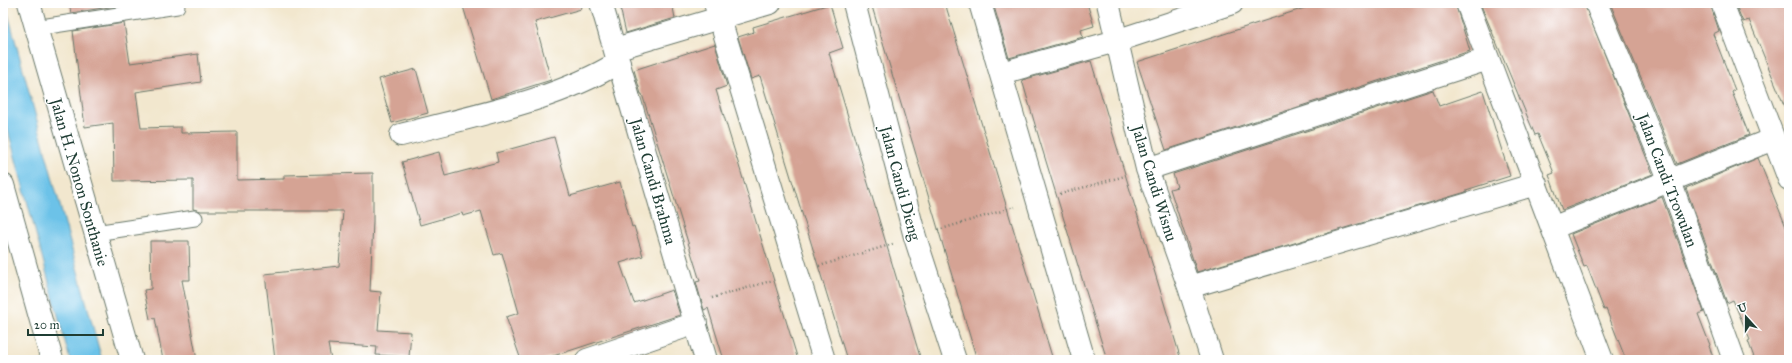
<svg xmlns="http://www.w3.org/2000/svg" width="1792" height="363" viewBox="0 0 1792 363" font-family="'IM FELL Great Primer',serif">
<style>
.water{fill:#6cc2e8;stroke:#46808e}
.building{fill:#d5a394}
.lines{fill:none;stroke-linecap:round;stroke-linejoin:round}
.service-casing{stroke:#69786a;stroke-width:17}
.minor-casing{stroke:#69786a;stroke-width:24}
.tertiary-casing{stroke:#69786a;stroke-width:24}
.path{stroke:#69786a;stroke-width:2.5;stroke-dasharray:1 3;stroke-linecap:butt}
.service{stroke:#fff;stroke-width:15}
.minor{stroke:#fff;stroke-width:22}
.tertiary{stroke:#fff;stroke-width:22}
.labels{text-anchor:middle;stroke-width:3;stroke-linejoin:round;paint-order:stroke}
.street-label{font-size:16px;fill:#1f3d34;stroke:#fff}
</style>
<rect width="100%" height="100%" fill="#fff"/>
<filter id="ink" filterUnits="userSpaceOnUse"><feTurbulence type="fractalNoise" baseFrequency=".025" numOctaves="2"/><feDisplacementMap in="SourceGraphic" scale="8" xChannelSelector="R" yChannelSelector="G"/><feConvolveMatrix kernelMatrix="1 2 1 2 8 2 1 2 1" color-interpolation-filters="sRGB"/></filter>
<filter id="wash" filterUnits="userSpaceOnUse"><feTurbulence type="fractalNoise" baseFrequency=".012" numOctaves="4" result="noise"/><feDisplacementMap in="SourceGraphic" scale="16" xChannelSelector="R" yChannelSelector="G"/><feGaussianBlur stdDeviation="0.9" result="paint"/><feColorMatrix in="noise" values="0 0 0 0 0 0 0 0 0 0 0 0 0 0 0 0 0 1.4 0 .05"/><feComposite in="paint" operator="in"/></filter>
<g filter="url(#wash)">
<rect width="100%" height="100%" fill="#f2e7ce"/>
<path class="water" d="M 3,3 L 5,3 L 102,360 L 70,360 L 3,112 Z"/>
<g id="blocks">
<path class="building" d="M 69,3 L 122,3 L 122,5 L 71,13 Z
M 462,3 L 580,3 L 581,9 L 535,22 L 551,80 L 491,99 Z
M 619,3 L 672,3 L 675,18 L 626,33 Z
M 871,3 L 945,3 L 1053,360 L 977,360 Z
M 993,3 L 1087,3 L 1094,26 L 1081,30 L 1083,37 L 1009,58 Z
M 1320,3 L 1455,3 L 1470,51 L 1166,150 L 1137,62 Z
M 1480,3 L 1584,3 L 1653,174 L 1562,210 L 1549,175 L 1554,173 L 1538,134 L 1535,135 Z
M 1610,3 L 1710,3 L 1719,31 L 1713,34 L 1735,90 L 1732,92 L 1749,135 L 1677,164 Z
M 1735,3 L 1789,3 L 1789,117 L 1749,20 L 1743,22 Z
M 830,4 L 843,48 L 829,53 L 921,360 L 847,360 L 760,76 L 751,79 L 738,37 L 754,32 L 753,27 Z
M 124,23 L 130,63 L 198,54 L 201,82 L 136,92 L 141,128 L 181,127 L 181,133 L 237,132 L 237,180 L 284,179 L 284,175 L 373,173 L 373,221 L 370,291 L 381,292 L 378,330 L 411,332 L 409,357 L 376,355 L 377,347 L 328,344 L 331,360 L 275,360 L 265,274 L 339,266 L 343,211 L 201,211 L 193,209 L 193,180 L 114,181 L 113,123 L 85,127 L 73,31 Z
M 715,44 L 727,86 L 716,90 L 798,360 L 724,360 L 708,308 L 704,310 L 696,282 L 700,281 L 642,94 L 641,94 L 634,70 Z
M 1091,61 L 1164,303 L 1181,360 L 1107,360 L 1041,145 L 1022,80 Z
M 416,69 L 428,113 L 392,123 L 379,79 Z
M 1433,90 L 1439,106 L 1483,91 L 1510,176 L 1466,190 L 1466,192 L 1197,272 L 1170,189 L 1177,187 L 1173,174 Z
M 554,137 L 570,196 L 620,182 L 632,227 L 634,226 L 643,256 L 620,263 L 634,303 L 672,290 L 680,315 L 541,360 L 521,360 L 506,317 L 519,313 L 502,253 L 494,255 L 481,211 L 463,216 L 462,213 L 420,225 L 402,162 L 439,152 L 445,176 L 498,162 L 496,153 Z
M 1758,158 L 1789,234 L 1789,360 L 1755,360 L 1748,341 L 1750,340 L 1733,300 L 1727,303 L 1686,188 Z
M 1662,197 L 1704,312 L 1698,314 L 1710,345 L 1709,346 L 1714,360 L 1626,360 L 1606,309 L 1604,310 L 1587,266 L 1584,267 L 1571,234 Z
M 150,241 L 189,241 L 190,280 L 182,280 L 197,360 L 163,360 L 155,318 L 150,319 L 144,290 L 151,289 Z"/>
</g>
</g>
<g filter="url(#ink)">
<use href="#blocks" fill-opacity="0" stroke="#69786a" stroke-width="1"/>
<g class="lines">
<g class="service-casing">
<path id="service" d="M 35,28 L 177,6
M 95,233 L 195,218"/>
</g>
<g class="minor-casing">
<path id="minor" d="M 601,3 L 706,360
M 715,3 L 824,360
M 854,3 L 915,237 L 955,360
M 980,3 L 1084,360
M 1108,3 L 1147,169 L 1189,287 L 1212,360
M 1467,3 L 1602,360
M 1596,3 L 1670,181 L 1734,360
M 1722,3 L 1789,179
M 615,49 L 770,3
M 1001,73 L 1116,41 L 1232,3
M 401,135 C 472,116 556,101 619,62
M 1147,169 L 1488,59
M 1552,228 L 1773,139
M 1189,287 L 1536,184
M 587,360 L 696,323"/>
</g>
<g class="tertiary-casing">
<path id="tertiary" d="M 29,3 L 132,360
M 3,185 L 52,360"/>
</g>
<path class="path" d="M 1060,194 L 1125,176
M 938,230 L 1015,207
M 819,266 L 893,244
M 712,298 L 774,280"/>
<use href="#service" class="service"/>
<use href="#minor" class="minor"/>
<use href="#tertiary" class="tertiary"/>
</g>
</g>
<g class="labels">
<g class="street-label">
<text transform="translate(1668 180) rotate(69)" y="6">Jalan Candi Trowulan</text>
<text transform="translate(654 181) rotate(74)" y="6">Jalan Candi Brahma</text>
<text transform="translate(80 182) rotate(74)" y="6">Jalan H. Nonon Sonthanie</text>
<text transform="translate(901 183) rotate(75)" y="6">Jalan Candi Dieng</text>
<text transform="translate(1155 183) rotate(73)" y="6">Jalan Candi Wisnu</text>
</g>
</g>
<rect width="1792" height="363" fill="none" stroke="#fff" stroke-width="16"/>
<g transform="translate(1746 317) rotate(339)" stroke="#ffffff" stroke-width="3" paint-order="stroke">
<path d="M0-3L7 15L0 10L-7 15Z" fill="#1f3d34"/>
<text y="-6" font-size="11" font-weight="bold" text-anchor="middle" fill="#1f3d34">U</text>
</g>
<path d="M28 329v6h75v-6" fill="none" stroke="#1f3d34" stroke-width="2"/>
<text x="34" y="329" font-size="12" fill="#1f3d34" stroke="#ffffff" stroke-width="3" paint-order="stroke">20 m</text>
</svg>
